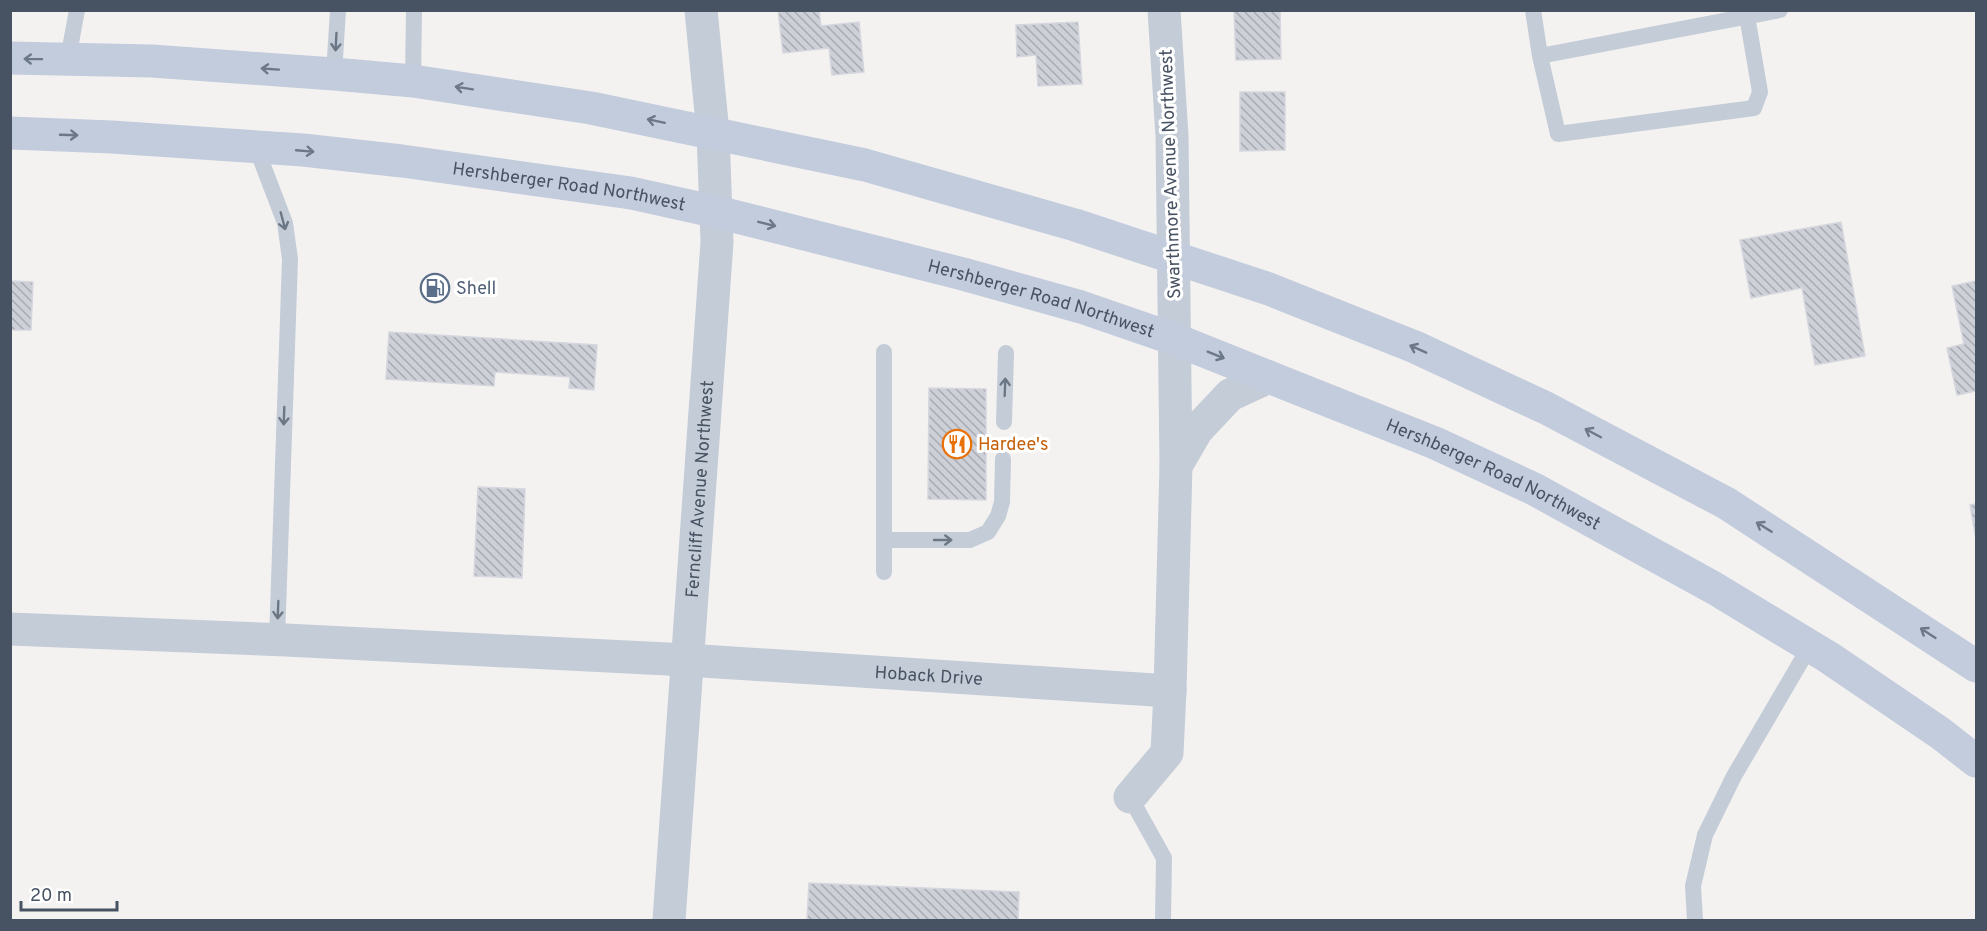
<svg xmlns="http://www.w3.org/2000/svg" width="1987" height="931" viewBox="0 0 1987 931" font-family="Overpass,sans-serif">
<style>
.building{fill:url(#building-back-hatch);stroke:#d5d6de;stroke-width:1.5}
.lines{fill:none;stroke-linecap:round;stroke-linejoin:round}
.service{stroke:#c4ccd7;stroke-width:16}
.minor{stroke:#c4ccd7;stroke-width:33}
.secondary{stroke:#c3ccdc;stroke-width:33}
.oneway{stroke:#6c7785}
.oneway2{stroke:#6c7787}
.labels{text-anchor:middle;stroke-width:6;stroke-linejoin:round;paint-order:stroke}
.street-label{font-size:18px;fill:#475262;stroke:#fff}
.service-label{font-size:18px;fill:#4e5e75;stroke:#fff;text-anchor:start}
.food-label{font-size:18px;fill:#c56008;stroke:#fff;text-anchor:start}
</style>
<defs>
<pattern id="building-back-hatch" width="6" height="6" patternUnits="userSpaceOnUse" patternTransform="scale(1.5)"><rect width="6" height="6" fill="#cdd0d7"/><path d="M-1 5l2 2M0 0l6 6M5-1l2 2" fill="none" stroke="#a8abb2"/></pattern>
</defs>
<rect width="100%" height="100%" fill="#f4f2f1"/>
<path class="building" d="M 778,10 L 819,10 L 821,26 L 859,22 L 864,72 L 832,75 L 829,48 L 783,53 Z
M 1234,10 L 1280,10 L 1281,59 L 1236,60 Z
M 1078,22 L 1082,84 L 1038,86 L 1036,55 L 1017,57 L 1016,25 Z
M 1240,92 L 1285,92 L 1285,150 L 1240,151 Z
M 1841,222 L 1865,356 L 1815,365 L 1802,288 L 1751,298 L 1740,240 Z
M 10,281 L 33,282 L 31,330 L 10,330 Z
M 1976,281 L 1976,391 L 1957,395 L 1947,348 L 1964,344 L 1952,286 Z
M 389,332 L 597,345 L 594,390 L 569,388 L 570,377 L 495,372 L 494,386 L 386,379 Z
M 929,388 L 986,389 L 986,500 L 928,499 Z
M 478,487 L 525,489 L 522,578 L 474,576 Z
M 1976,504 L 1976,539 L 1970,505 Z
M 809,883 L 1019,892 L 1018,920 L 807,920 Z"/>
<g class="lines">
<path class="service" d="M 1533,10 L 1540,56 L 1558,134 L 1754,108 L 1760,92 L 1746,10
M 1540,56 L 1780,10
M 68,59 L 77,10
M 334,74 L 338,10
M 413,81 L 414,10
M 256,147 L 285,223 L 290,259 L 277,640
M 884,352 L 884,572
M 1004,422 L 1006,353
M 884,540 L 970,540 L 988,532 L 998,516 L 1002,502 L 1003,459
M 1130,797 L 1164,858 L 1163,920
M 1695,920 L 1693,886 L 1705,835 L 1734,776 L 1810,646"/>
<g class="minor">
<path d="M 1176,466 L 1197,430 L 1230,395 L 1269,377"/>
<path id="s1" d="M 10,629 L 286,640 L 687,660 L 1170,691"/>
<path d="M 1130,797 L 1167,753 L 1170,691 L 1176,466 L 1172,136 L 1164,10"/>
<path id="s2" d="M 669,920 L 717,242 L 713,133 L 701,10"/>
</g>
<g class="secondary">
<path d="M 10,58 L 152,61 L 334,74 L 413,81 L 591,108 L 865,165 L 1075,225 L 1269,289 L 1415,347 L 1546,408 L 1726,503 L 1976,666"/>
<path id="s3" d="M 10,133 L 112,137 L 303,150 L 402,161 L 631,193 L 717,212 L 963,274 L 1081,307 L 1174,339 L 1269,377 L 1435,443 L 1534,489 L 1714,588 L 1828,657 L 1940,733 L 1976,761"/>
</g>
</g>
<defs><path id="oneway-shaft" d="M-6 0H5M1.5-3L5.5 0L1.5 3" fill="none" stroke-width="1.6" stroke-linecap="round" stroke-linejoin="round" transform="scale(1.5)"/></defs>
<g class="oneway">
<use href="#oneway-shaft" transform="translate(336 42) rotate(93)"/>
<use href="#oneway-shaft" transform="translate(283 221) rotate(75)"/>
<use href="#oneway-shaft" transform="translate(1005 387) rotate(-88)"/>
<use href="#oneway-shaft" transform="translate(284 416) rotate(92)"/>
<use href="#oneway-shaft" transform="translate(943 540)"/>
<use href="#oneway-shaft" transform="translate(278 610) rotate(92)"/>
</g>
<g class="oneway2">
<use href="#oneway-shaft" transform="translate(33 59) rotate(-179)"/>
<use href="#oneway-shaft" transform="translate(270 69) rotate(-176)"/>
<use href="#oneway-shaft" transform="translate(464 88) rotate(-171)"/>
<use href="#oneway-shaft" transform="translate(656 121) rotate(-168)"/>
<use href="#oneway-shaft" transform="translate(69 135) rotate(2)"/>
<use href="#oneway-shaft" transform="translate(305 151) rotate(5)"/>
<use href="#oneway-shaft" transform="translate(767 224) rotate(14)"/>
<use href="#oneway-shaft" transform="translate(1418 349) rotate(-156)"/>
<use href="#oneway-shaft" transform="translate(1216 355) rotate(22)"/>
<use href="#oneway-shaft" transform="translate(1593 433) rotate(-152)"/>
<use href="#oneway-shaft" transform="translate(1764 527) rotate(-148)"/>
<use href="#oneway-shaft" transform="translate(1928 633) rotate(-147)"/>
</g>
<defs>
<g id="fuel-ring" transform="scale(1.5)"><circle r="9.5" fill="#fff" stroke="#5c6f8a" stroke-width="1.5"/><path d="M-5.5-6h7V0h2V4h1.3V-2.5L3-4.5l.8-.8L6-3V5H2.5V1h-1V6h-7ZM-4.2-4.7v3.2H.2V-4.7Z" fill="#5c6f8a"/></g>
<g id="restaurant-ring" transform="scale(1.5)"><circle r="9.5" fill="#fff" stroke="#e8710a" stroke-width="1.5"/><path d="M-5-6h1v4h1v-4h1v4h1v-4h1v5L-1.5 .5V6h-2V.5L-5-1ZM5-6V6H3V1.5H1.5Q1.5-4 5-6Z" fill="#e8710a"/></g>
</defs>
<g fill-rule="evenodd">
<use href="#fuel-ring" x="435" y="288"/>
<use href="#restaurant-ring" x="957" y="444"/>
</g>
<g class="labels">
<g class="street-label">
<text transform="translate(1170 174) rotate(-92)" y="6">Swarthmore Avenue Northwest</text>
<text dy="6" stroke="none"><textPath href="#s3" startOffset="562">Hershberger Road Northwest</textPath></text>
<text dy="6" stroke="none"><textPath href="#s3" startOffset="1048">Hershberger Road Northwest</textPath></text>
<text dy="6" stroke="none"><textPath href="#s3" startOffset="1534">Hershberger Road Northwest</textPath></text>
<text dy="6" stroke="none"><textPath href="#s2" startOffset="432">Ferncliff Avenue Northwest</textPath></text>
<text dy="6" stroke="none"><textPath href="#s1" startOffset="920">Hoback Drive</textPath></text>
</g>
<g class="service-label">
<text x="456" y="294">Shell</text>
</g>
<g class="food-label">
<text x="978" y="450">Hardee's</text>
</g>
</g>
<rect width="1987" height="931" fill="none" stroke="#475262" stroke-width="24"/>
<path d="M21 901v9h96v-9" fill="none" stroke="#475262" stroke-width="3"/>
<text x="30" y="901" font-size="18" fill="#475262" stroke="#ffffff" stroke-width="4.5" paint-order="stroke">20 m</text>
</svg>
